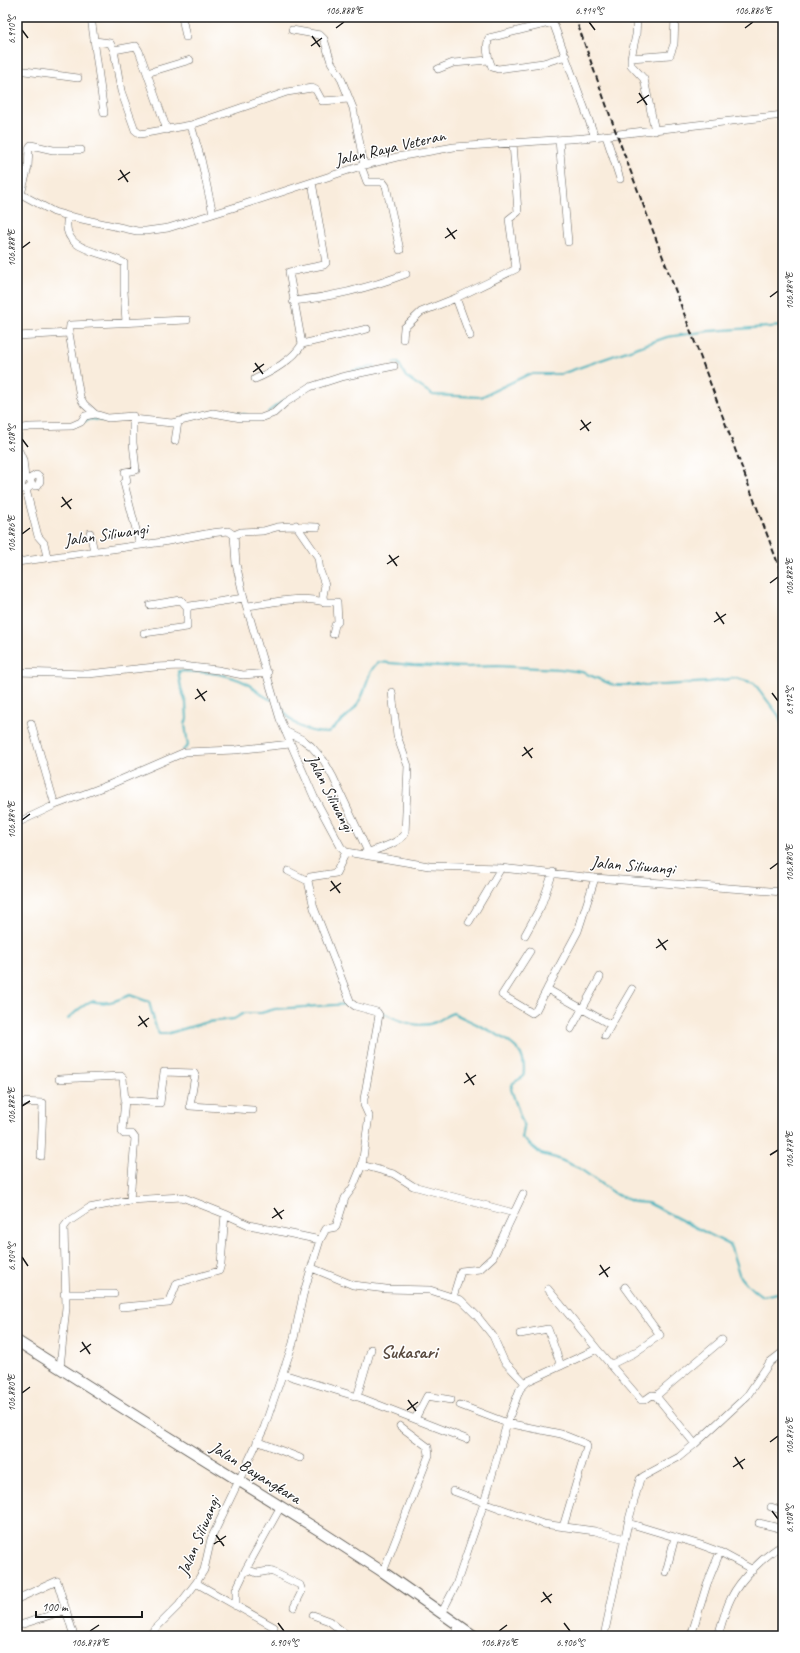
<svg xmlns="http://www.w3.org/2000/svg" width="800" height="1653" viewBox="0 0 800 1653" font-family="Caveat,sans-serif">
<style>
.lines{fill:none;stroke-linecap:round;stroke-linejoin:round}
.stream{stroke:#41b1bc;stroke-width:2}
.minor-casing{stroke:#69655f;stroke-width:8}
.highway-casing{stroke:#69655f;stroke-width:12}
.minor{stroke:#fff;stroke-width:7}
.highway{stroke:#fff;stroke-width:10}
.rail{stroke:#1c1c1c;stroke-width:2;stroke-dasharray:6 3;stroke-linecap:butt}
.ticks{fill:none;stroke:#1c1c1c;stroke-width:1.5}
.labels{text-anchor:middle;stroke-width:3;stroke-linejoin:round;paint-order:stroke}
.street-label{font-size:17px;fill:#1c1c1c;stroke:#fff}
.quarter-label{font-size:19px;font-weight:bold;fill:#5a4b40;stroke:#fff}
.neatline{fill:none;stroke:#1c1c1c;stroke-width:1.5}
.ticks-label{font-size:10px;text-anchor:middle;fill:#1c1c1c}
</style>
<rect width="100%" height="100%" fill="#fff"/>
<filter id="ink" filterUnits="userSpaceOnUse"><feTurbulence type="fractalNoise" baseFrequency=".025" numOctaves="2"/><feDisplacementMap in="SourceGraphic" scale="8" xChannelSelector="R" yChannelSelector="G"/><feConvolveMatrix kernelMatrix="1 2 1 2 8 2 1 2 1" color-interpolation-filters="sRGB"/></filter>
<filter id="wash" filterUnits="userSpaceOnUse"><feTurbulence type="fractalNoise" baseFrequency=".012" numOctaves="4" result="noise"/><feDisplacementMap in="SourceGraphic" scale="16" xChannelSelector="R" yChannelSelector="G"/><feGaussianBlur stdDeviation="0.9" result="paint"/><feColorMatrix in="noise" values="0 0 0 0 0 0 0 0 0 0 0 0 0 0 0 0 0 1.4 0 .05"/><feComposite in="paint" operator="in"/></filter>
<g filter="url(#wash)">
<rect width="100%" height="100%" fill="#f9ecdc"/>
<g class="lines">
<path class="stream" d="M 393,363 L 398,362 L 406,377 L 433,395 L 481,397 L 529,374 L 561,374 L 667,337 L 709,331 L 783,326
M 352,371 L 375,366
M 226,412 L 247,415
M 268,412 L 285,399
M 188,416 L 199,413
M 84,421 L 92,419 L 105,421
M 279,704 C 292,725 303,732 328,733 C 341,720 355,713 362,696 C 368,682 367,673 378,662 L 413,665 L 466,667 L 497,666 L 560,669 L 582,672 L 613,685 L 664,685 L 709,682 L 736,678 L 754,683 L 779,716 L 783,727
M 183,750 L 188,746 L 185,724 L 187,719 L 186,703 L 181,688 L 178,671 C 201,672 225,672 246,683 C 255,688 262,697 272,700
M 379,1010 C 394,1019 415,1029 433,1023 C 440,1021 446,1015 453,1013 C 471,1022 506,1036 518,1050 C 524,1057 525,1069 523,1077 L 513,1083 L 511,1089 L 524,1127 L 522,1138 L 541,1154 L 556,1158 L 579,1168 L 615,1194 L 634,1202 L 648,1203 L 730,1245 L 740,1277 L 745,1283 L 762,1296 L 783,1292
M 68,1019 L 79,1009 L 91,1001 C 108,1005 115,1001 130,995 L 149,1002 L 155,1024 L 159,1034 L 166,1034 L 207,1022 L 234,1019 L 244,1013 L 261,1013 L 275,1009 L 349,1004"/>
</g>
</g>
<g filter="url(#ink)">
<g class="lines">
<g class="minor-casing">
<path id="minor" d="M 91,17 L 104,113
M 182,17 L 186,37
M 308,17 L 318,17
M 551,17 L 595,137
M 637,17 L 636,35 L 631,58 L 631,65 L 644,79 L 655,131
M 553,22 L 489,38 C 485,48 488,58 492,67 L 498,69 L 543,63 L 566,56
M 292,30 L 320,35 L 324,39 L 331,62 L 340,76 L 353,108 L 364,165
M 95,41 L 110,43 L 114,50 L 121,91 L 135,130 L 140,134 L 191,125 L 287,92 L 312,88 L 316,90 L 322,101 L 349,99
M 114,50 L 136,46 L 139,51 L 147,73 L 190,60
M 631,58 L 670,55 L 674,44 L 675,17
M 438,69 L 453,63 L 489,60
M 17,70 L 78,78
M 147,73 L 167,130
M 191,125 L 201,159 L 213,214
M 606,136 L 620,179
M 559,140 L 568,242
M 361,166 L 367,182 L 383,182 L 386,186 L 400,250
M 17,192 L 54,212 L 68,216 L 137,231 L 146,231 L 168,228 L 242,205 L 361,166 L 397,157 L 454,147 L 584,138 L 783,115
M 21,194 L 28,167 L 29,148 L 31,145 L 53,150 L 81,150
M 68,216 C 59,253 103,250 124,263 L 124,291 L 126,322
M 456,298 L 470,336
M 293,301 C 333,297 369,288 406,274
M 17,336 L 69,333
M 403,339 L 404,328 L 421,312 L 456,298 L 516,269 L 509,219 L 518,212 L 513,143
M 302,344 L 367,329
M 255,379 C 270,373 294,359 302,344 L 289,272 L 324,265 L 326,263 L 312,182
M 95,414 L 108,418 L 133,416 L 133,443 L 136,470 L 125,472 L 127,481 L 124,483 L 140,545
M 133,419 L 172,423 L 213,413 L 241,418 L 261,418 L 274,413 L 285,403 L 310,387 L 341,377 L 394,366
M 17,429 L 30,427 L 72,426 L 81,422 L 85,416 L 95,414 L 84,404 L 80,397 L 69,333 L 70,325 L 187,320
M 18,430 L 18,449 L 23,460 L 25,478 L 29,479 L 31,482 L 31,486 L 26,490 L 38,536 L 44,543 L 47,557
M 175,441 L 178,422
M 29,479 L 36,475 L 39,476 C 41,480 40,483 37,486 L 31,486
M 20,490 L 23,480 L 25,478
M 296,525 L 318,557 L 320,571 L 325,585 L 323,596 L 324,602 L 337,602 L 338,622 L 335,625 L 333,634
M 90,533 L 94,551
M 234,535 L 241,532 L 263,531 L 277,527 L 290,526 L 317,527
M 17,562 L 163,542 L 211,533 L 228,531 L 234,535 L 236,564 L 244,598 L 280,719 L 314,797 L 341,847 L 346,852 L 429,866 L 501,868 L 595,878 L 783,892
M 150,605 L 181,600 L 187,607
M 247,606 C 272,603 299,595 324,602
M 144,633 L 187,627 L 187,609 L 190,606 L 244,598
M 17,672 L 88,674 L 155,667 L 182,666 L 218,670 L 243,675 L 268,673
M 31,723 L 55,805
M 285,731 L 303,740 L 311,746 L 324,761 L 333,777 L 368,852
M 17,823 L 55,805 L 111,784 L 185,752 L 235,750 L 290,744
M 363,854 C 374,850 399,844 405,834 L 408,766 L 397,736 L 392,692
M 288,871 L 308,881
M 595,878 L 578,931 L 547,989 L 611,1025 L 632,989
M 469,922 L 501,868
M 525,935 L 541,906 L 553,872
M 530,951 L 502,995 L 532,1013 L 536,1010 L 547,989
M 571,1029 L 600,977
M 605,1036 L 611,1025
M 59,1079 L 121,1076 L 123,1078 L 125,1100 L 122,1132 L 124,1134 L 132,1134 L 135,1138 L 130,1200
M 125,1100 L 160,1103 L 164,1072 L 194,1073 L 195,1075 L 190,1106 L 253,1110
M 17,1102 L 43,1103 L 41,1156
M 362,1165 L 394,1174 L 413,1186 L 514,1213
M 312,1268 L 353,1285 L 386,1289 L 430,1290 L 461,1300 L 477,1316 L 493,1336 L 504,1361 L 525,1383
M 548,1289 L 597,1349
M 64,1294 L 114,1294
M 453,1297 L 461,1271 L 480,1269 L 493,1257 L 523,1194
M 122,1307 L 169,1303 L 177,1283 L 219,1271 L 221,1264 L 225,1214
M 520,1334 L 548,1329 L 561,1366
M 610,1365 L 634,1353 L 660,1335 L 625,1287
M 60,1368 L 66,1307 L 64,1227 L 68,1222 L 89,1208 L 130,1200 L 182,1197 L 225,1214 L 249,1225 L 320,1240
M 283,1374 L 361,1398 L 466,1439
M 656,1396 L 722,1340
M 357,1397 L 371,1349
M 460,1405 L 507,1423 L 561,1434 L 586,1444 L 587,1447 L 563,1527
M 415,1419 L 427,1396 L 451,1400
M 257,1441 L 300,1458
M 453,1491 L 543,1524 L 595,1531 L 625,1539
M 771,1507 L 783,1511
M 628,1523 L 701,1545 L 720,1552 L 753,1570
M 759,1523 L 783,1529
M 246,1569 L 281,1506
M 383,1572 L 429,1455 L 428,1447 L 400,1426
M 666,1572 L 675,1537
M 196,1583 L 274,1627
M 17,1599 L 57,1581 L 74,1636
M 236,1606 L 236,1590 L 246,1569 L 257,1573 L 268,1571 L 273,1572 L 300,1585 L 302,1591 L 294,1607
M 442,1612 L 456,1585 L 484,1503 L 507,1423 L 520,1389 L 528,1381 L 597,1349 L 641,1400 L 645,1400 L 652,1395 L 656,1396 L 695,1444
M 313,1615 L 329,1621 L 348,1636
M 17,1626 L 66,1610
M 148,1636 L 179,1605 L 196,1583 L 204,1570 L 211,1539 L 264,1428 L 293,1343 L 303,1295 L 320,1240 L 326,1229 L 336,1227 L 345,1198 L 353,1187 L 362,1165 L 369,1116 L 364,1105 L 364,1099 L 379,1015 L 377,1012 L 355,1006 L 351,1003 L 314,908 L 308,881 L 310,877 L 336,873 L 346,852
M 453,1636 L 460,1625
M 604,1636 L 628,1523 L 640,1479 L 644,1476 L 679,1457 L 695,1444 L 747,1396 L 770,1362 L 783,1352
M 691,1636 L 707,1584 L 720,1552
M 718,1636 C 722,1623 725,1610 731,1598 C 740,1579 765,1555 783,1545"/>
</g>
<g class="highway-casing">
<path id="highway" d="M 17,1341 L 164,1434 L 320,1531 L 383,1572 L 474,1636"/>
</g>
<use href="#minor" class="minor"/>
<use href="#highway" class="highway"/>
<path class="rail" d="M 575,17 L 617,135 L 783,577"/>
</g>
</g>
<path class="ticks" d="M 589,22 L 595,30M 336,28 L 344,22M 745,28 L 753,22M 22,30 L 28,38M 312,36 L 320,47M 311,46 L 322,38M 639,93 L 647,105M 637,103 L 649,95M 120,170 L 128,182M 118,180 L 130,172M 447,228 L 455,239M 445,238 L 457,230M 22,248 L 30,242M 770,297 L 778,291M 255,363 L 263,374M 253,372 L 264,364M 581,420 L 589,431M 580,430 L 591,422M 22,439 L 28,447M 62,497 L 71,509M 61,507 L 72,499M 22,534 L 30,528M 389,555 L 397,566M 387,564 L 399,556M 770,583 L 778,577M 716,612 L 724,624M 714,622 L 726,614M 197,689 L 205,701M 772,693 L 778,701M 195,699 L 207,691M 524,747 L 532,758M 522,756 L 533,748M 22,820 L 30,814M 770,869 L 778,863M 331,881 L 340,893M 330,891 L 341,883M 658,939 L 666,950M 656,948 L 668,940M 139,1016 L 147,1027M 138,1026 L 149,1018M 466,1073 L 474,1085M 464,1083 L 476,1075M 22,1106 L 30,1101M 770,1155 L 778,1150M 274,1208 L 282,1219M 272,1218 L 284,1210M 22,1257 L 28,1266M 600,1265 L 608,1277M 599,1275 L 610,1267M 82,1342 L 90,1354M 80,1352 L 91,1344M 22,1393 L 30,1387M 408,1400 L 416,1411M 407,1410 L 418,1402M 770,1442 L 778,1436M 735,1457 L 743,1469M 733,1467 L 745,1459M 772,1511 L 778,1519M 216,1535 L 224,1546M 214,1544 L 226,1536M 543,1592 L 551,1603M 541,1602 L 552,1594M 278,1623 L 284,1631M 564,1623 L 570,1631M 90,1631 L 99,1625M 499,1631 L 507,1625"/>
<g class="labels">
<g class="street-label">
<text transform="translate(390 147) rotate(-13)" y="6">Jalan Raya Veteran</text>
<text transform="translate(106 534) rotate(-8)" y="6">Jalan Siliwangi</text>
<text transform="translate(331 793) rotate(63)" y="6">Jalan Siliwangi</text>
<text transform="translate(633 865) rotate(5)" y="6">Jalan Siliwangi</text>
<text transform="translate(256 1472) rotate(32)" y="6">Jalan Bayangkara</text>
<text transform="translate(198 1536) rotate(-67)" y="6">Jalan Siliwangi</text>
</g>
<g class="quarter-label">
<text x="409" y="1358">Sukasari</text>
</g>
</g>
<rect width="800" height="1653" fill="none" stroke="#fff" stroke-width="44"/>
<path d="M36 1611v6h106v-6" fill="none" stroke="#1c1c1c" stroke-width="2"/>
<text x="42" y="1611" font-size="12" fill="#1c1c1c" stroke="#ffffff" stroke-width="3" paint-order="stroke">100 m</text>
<rect x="22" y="22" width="756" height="1609" class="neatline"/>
<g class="ticks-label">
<text x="344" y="14">106.888°E</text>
<text x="589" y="14">6.914°S</text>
<text x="753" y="14">106.886°E</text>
<text transform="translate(11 30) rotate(-90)" y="4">6.910°S</text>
<text transform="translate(11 248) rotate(-90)" y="4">106.888°E</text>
<text transform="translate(789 291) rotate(-90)" y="4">106.884°E</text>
<text transform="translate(11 439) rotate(-90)" y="4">6.908°S</text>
<text transform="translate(11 534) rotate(-90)" y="4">106.886°E</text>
<text transform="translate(789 577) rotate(-90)" y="4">106.882°E</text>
<text transform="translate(789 701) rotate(-90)" y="4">6.912°S</text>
<text transform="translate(11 820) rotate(-90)" y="4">106.884°E</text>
<text transform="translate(789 863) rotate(-90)" y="4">106.880°E</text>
<text transform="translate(11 1106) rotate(-90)" y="4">106.882°E</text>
<text transform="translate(789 1150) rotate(-90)" y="4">106.878°E</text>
<text transform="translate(11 1257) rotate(-90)" y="4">6.904°S</text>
<text transform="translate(11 1393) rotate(-90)" y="4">106.880°E</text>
<text transform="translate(789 1436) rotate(-90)" y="4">106.876°E</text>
<text transform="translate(789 1519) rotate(-90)" y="4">6.908°S</text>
<text x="90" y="1646">106.878°E</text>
<text x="284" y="1646">6.904°S</text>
<text x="499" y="1646">106.876°E</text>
<text x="570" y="1646">6.906°S</text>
</g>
</svg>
